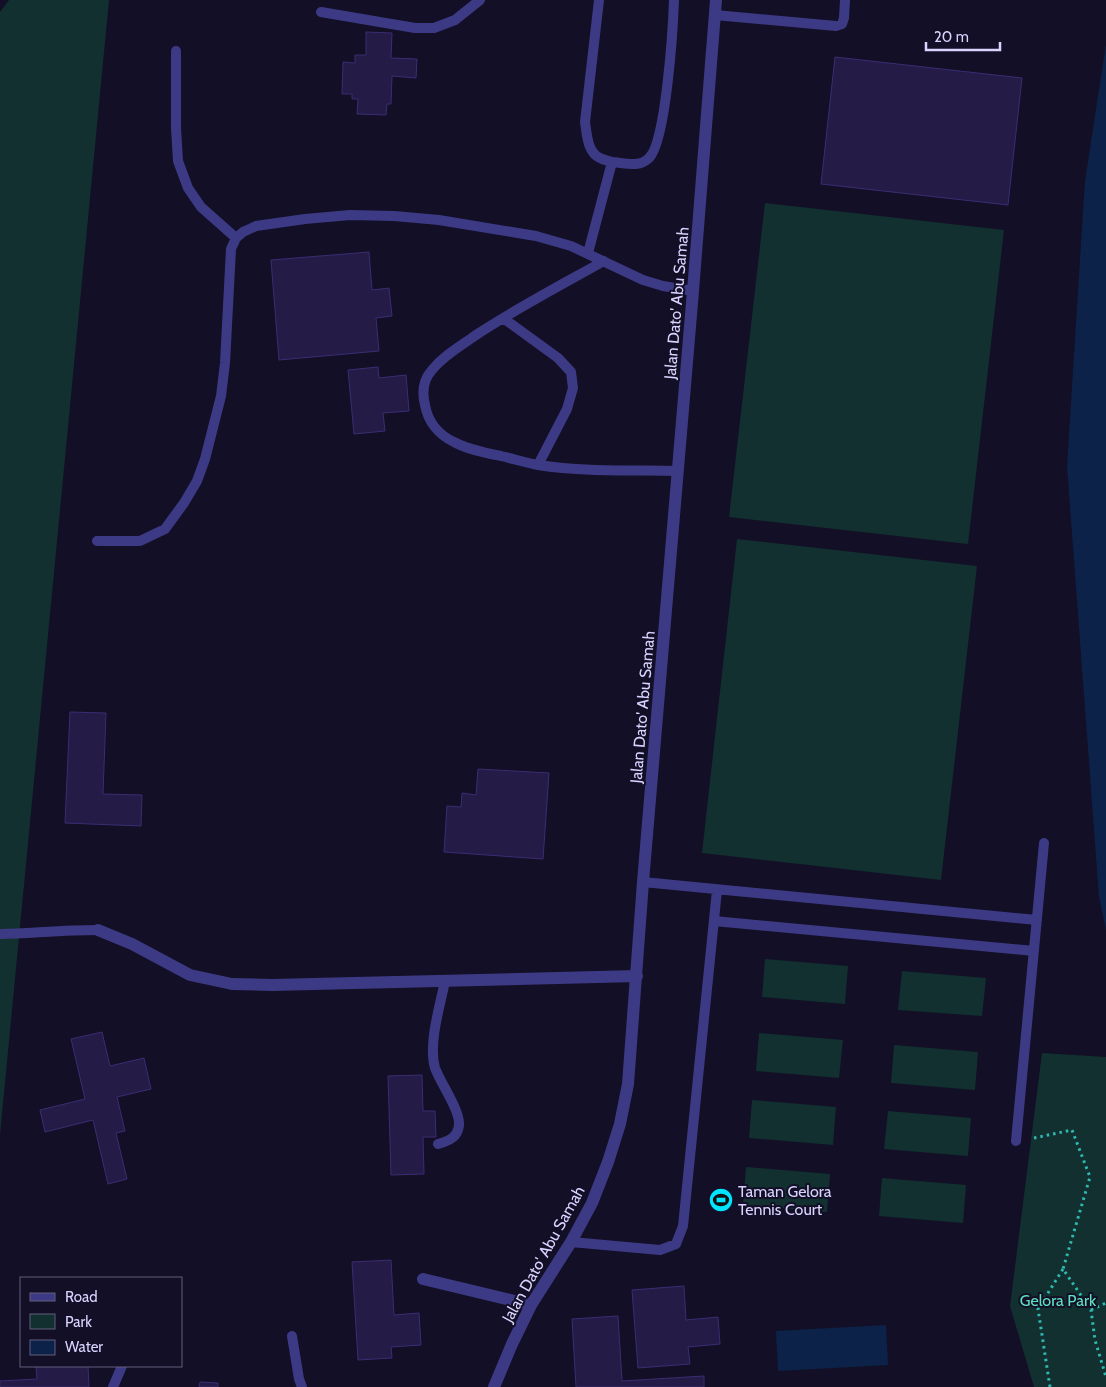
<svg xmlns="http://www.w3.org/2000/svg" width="1106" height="1387" viewBox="0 0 1106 1387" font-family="Cabin,sans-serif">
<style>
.green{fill:#12302f}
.water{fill:#0c2248}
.building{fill:#241b47;stroke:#3b2d73}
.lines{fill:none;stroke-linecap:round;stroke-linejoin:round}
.path{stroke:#2fb8b0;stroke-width:3;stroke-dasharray:2.5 4;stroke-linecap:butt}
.lane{stroke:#3d3a85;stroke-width:10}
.street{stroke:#3d3a85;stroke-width:12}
.labels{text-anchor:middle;stroke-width:4;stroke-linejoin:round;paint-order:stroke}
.street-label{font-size:16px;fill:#d9d4ff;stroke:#130f26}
.poi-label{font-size:16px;fill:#d9d4ff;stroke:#130f26;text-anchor:start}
.park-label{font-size:16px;fill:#5fe0c0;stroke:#130f26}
</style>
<rect width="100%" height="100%" fill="#130f26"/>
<path class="green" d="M 9,0 L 109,0 L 0,1135 L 0,12 Z
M 765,203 L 1004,230 L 968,544 L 729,517 Z
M 737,539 L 977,566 L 941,880 L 702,853 Z
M 765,959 L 848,966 L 845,1004 L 762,997 Z
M 902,971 L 986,978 L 982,1016 L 898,1010 Z
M 759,1033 L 843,1040 L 839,1078 L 756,1071 Z
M 894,1045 L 978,1052 L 975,1090 L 891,1083 Z
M 1042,1053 L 1106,1057 L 1106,1387 L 1034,1387 L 1010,1306 Z
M 752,1100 L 836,1107 L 833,1145 L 749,1138 Z
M 888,1111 L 971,1118 L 968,1156 L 884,1149 Z
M 746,1167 L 830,1174 L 827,1212 L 743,1205 Z
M 882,1178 L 966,1185 L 963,1223 L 879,1216 Z"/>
<path class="water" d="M 1106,44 L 1106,930 L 1099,897 L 1067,466 L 1085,181 Z
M 886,1325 L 888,1365 L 778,1371 L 776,1331 Z"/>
<path class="building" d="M 366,32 L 392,33 L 391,58 L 417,59 L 416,78 L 392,76 L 391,104 L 387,104 L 386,115 L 357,114 L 358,99 L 352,99 L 352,94 L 342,94 L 343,62 L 355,63 L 355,55 L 366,55 Z
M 835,57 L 1022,78 L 1008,205 L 821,184 Z
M 369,252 L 372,290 L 389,288 L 392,316 L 376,318 L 379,351 L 279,360 L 271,260 Z
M 378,367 L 379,378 L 406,375 L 409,411 L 383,413 L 385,431 L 354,434 L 348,370 Z
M 70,712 L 106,713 L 103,794 L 142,795 L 141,826 L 65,823 Z
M 478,769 L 549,773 L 543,859 L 444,852 L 447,806 L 461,807 L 462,793 L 476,795 Z
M 102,1032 L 110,1066 L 144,1058 L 151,1089 L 117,1097 L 125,1131 L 116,1133 L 127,1179 L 108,1184 L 93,1120 L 45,1132 L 40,1110 L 85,1099 L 71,1039 Z
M 422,1075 L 423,1111 L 435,1111 L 436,1137 L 423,1137 L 424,1174 L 391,1175 L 388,1076 Z
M 391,1260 L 394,1315 L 419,1313 L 421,1345 L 391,1347 L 392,1358 L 358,1360 L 352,1262 Z
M 684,1286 L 686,1320 L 718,1317 L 720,1344 L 688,1347 L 690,1364 L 638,1368 L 632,1290 Z
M 618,1316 L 622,1381 L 704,1376 L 704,1387 L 576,1387 L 572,1319 Z
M 36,1366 L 88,1366 L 89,1387 L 0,1387 L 0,1381 L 37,1379 Z
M 200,1382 L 218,1383 L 218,1387 L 199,1387 Z"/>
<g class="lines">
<path class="path" d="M 1034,1138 L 1072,1130 L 1090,1177 L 1063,1269 L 1091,1310 L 1095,1340 L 1106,1377
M 1091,1310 L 1106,1303
M 1050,1387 L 1038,1309 L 1063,1269"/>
<path class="lane" d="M 321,12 L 415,28 L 434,28 L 455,20 L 480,0
M 715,15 L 836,26 L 842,24 L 844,18 L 845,0
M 176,51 L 176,128 L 178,161 L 188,188 L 201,207 L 236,238
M 612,162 C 625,163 639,168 649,158 C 666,142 673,28 674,0
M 588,253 L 612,162 C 609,161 604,160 600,158 C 587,152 587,134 585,122 L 599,0
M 604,261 C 561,285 517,308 476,335 C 461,346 444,355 432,370 C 423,380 422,393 425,405 C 428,422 439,435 454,442 C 469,450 486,453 501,456 C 514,459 526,463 538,465 C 584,472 632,470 678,471
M 503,318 L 558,358 L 571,372 L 573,388 L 567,409 L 538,465
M 97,541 L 140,541 L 165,529 L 184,503 L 197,481 L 205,459 L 221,396 L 225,363 L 231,249 L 236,238 L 243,232 L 256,226 L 305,219 L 350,215 L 394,216 L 439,220 L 536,236 L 571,246 L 643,280 L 663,286 L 693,291
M 643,882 L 1037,920
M 714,921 L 1034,951
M 0,934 C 33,933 65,930 98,930
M 1016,1141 L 1044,843
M 438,1144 C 449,1141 458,1137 459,1125 C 460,1110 441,1084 435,1068 C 428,1044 440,1006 445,981
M 571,1242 L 660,1250 L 676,1244 L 683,1226 L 717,890
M 292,1336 L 299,1379 L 302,1387
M 113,1387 L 122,1366"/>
<path class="street" d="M 98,930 L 132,944 L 190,975 L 232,984 L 272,985 L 637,976
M 423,1279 L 531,1305
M 494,1387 L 512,1344 L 531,1305 L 571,1242 L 592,1203 L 608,1162 L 620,1124 L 628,1084 L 643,882 L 693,291 L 716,0"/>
</g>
<defs>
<g id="stadium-disc" transform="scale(1.25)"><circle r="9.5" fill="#00e5ff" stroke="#130f26"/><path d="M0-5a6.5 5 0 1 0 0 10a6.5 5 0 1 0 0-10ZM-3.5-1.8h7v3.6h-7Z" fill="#111"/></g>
</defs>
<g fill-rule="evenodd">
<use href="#stadium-disc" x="721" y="1200"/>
</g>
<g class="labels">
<g class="street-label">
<text transform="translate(676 303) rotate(-85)" y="6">Jalan Dato' Abu Samah</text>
<text transform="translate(642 707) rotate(-85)" y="6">Jalan Dato' Abu Samah</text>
<text transform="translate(543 1254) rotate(-61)" y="6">Jalan Dato' Abu Samah</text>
</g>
<g class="poi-label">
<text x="738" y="1197">Taman Gelora<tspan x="738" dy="18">Tennis Court</tspan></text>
</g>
<g class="park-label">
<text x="1058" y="1306">Gelora Park</text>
</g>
</g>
<rect x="20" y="1277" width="162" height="90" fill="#130f26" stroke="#625e7d"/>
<rect x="30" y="1293" width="25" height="8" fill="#3d3a85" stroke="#625e7d"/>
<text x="65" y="1302" font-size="15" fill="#d9d4ff">Road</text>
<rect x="30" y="1314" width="25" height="15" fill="#12302f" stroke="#625e7d"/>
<text x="65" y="1327" font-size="15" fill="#d9d4ff">Park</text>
<rect x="30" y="1340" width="25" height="15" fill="#0c2248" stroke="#625e7d"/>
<text x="65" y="1352" font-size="15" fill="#d9d4ff">Water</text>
<path d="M926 42v8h74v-8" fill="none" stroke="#d9d4ff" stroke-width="2.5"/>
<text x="934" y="42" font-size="15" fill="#d9d4ff" stroke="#130f26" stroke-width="4" paint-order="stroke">20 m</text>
</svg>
